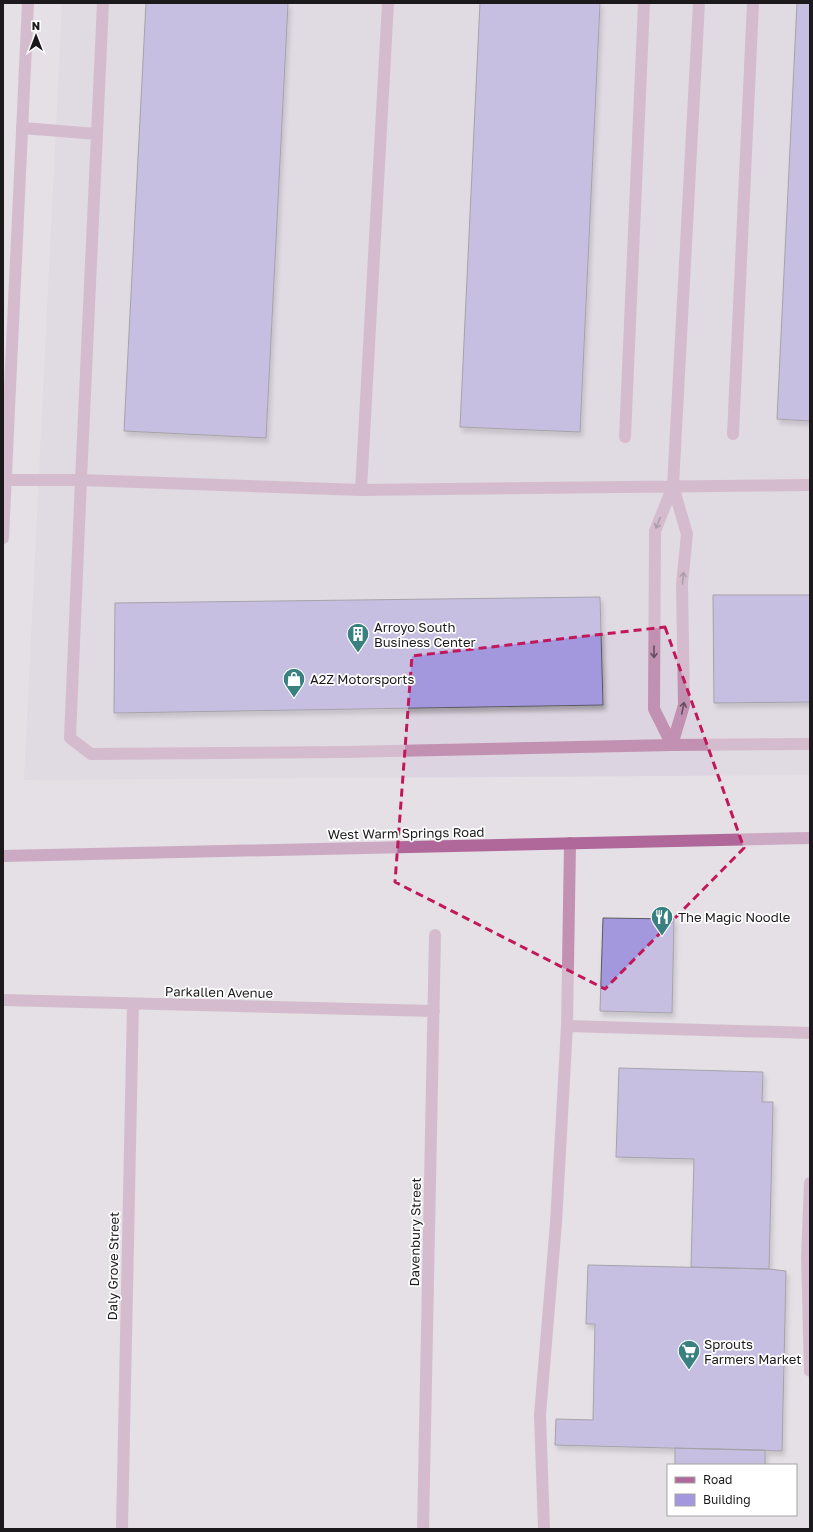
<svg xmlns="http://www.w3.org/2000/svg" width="813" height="1532" viewBox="0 0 813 1532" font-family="'Golos Text',sans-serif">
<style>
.built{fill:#dcd4e0}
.building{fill:#a398de;stroke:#5a595f;filter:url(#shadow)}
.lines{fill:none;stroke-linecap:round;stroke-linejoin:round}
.lane{stroke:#c291b1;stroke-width:12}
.street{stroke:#c291b1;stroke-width:12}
.secondary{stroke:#af6899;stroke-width:12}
.oneway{stroke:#664f5e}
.marked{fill:none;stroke:#c2185b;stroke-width:3;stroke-dasharray:8 5;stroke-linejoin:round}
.labels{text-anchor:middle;stroke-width:3.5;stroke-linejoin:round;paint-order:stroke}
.poi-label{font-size:13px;fill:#1b191b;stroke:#fff;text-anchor:start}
.street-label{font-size:13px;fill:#1b191b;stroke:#fff}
</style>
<defs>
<filter id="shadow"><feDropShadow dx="2.5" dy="4.5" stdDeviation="2" flood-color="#0004"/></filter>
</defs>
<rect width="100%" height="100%" fill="#e4e0e6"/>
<path class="built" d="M 62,3 L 810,3 L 810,775 L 24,780 Z"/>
<path class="building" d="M 146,3 L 288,3 L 266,438 L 124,431 Z
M 480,3 L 600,3 L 580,432 L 460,427 Z
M 797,3 L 810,3 L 810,421 L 777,419 Z
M 713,595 L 810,595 L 810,702 L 714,703 Z
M 600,597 L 603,705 L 114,713 L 115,603 Z
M 603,918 L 674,919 L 672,1013 L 600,1011 Z
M 619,1068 L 763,1072 L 762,1102 L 773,1102 L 769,1269 L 691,1267 L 694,1159 L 616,1157 Z
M 588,1265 L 769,1269 L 786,1271 L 782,1451 L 555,1445 L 556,1419 L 593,1420 L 595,1324 L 586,1324 Z
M 675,1448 L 765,1450 L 765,1465 L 675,1465 Z"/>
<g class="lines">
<path class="lane" d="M 103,3 L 81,480 L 70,738 L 91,754 L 343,752 L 672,745 L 810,744
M 22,128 L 97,134
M 733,434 L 753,3
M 625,437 L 644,3
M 6,480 L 81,480 L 361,490 L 810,485
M 361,490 L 388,3
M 672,745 L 654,709 L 655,531 L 673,486 L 699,3
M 672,745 L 684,705 L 682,584 L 687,534 L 673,486
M 567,1026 L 810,1033
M 810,1183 L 807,1257 L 810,1371
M 544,1529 L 540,1415 L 556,1223 L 567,1026 L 570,843"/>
<path class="street" d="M 3,538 L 28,3
M 3,1000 L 434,1011
M 122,1529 L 133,1004
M 423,1529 L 435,935"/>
<path class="secondary" d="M 3,856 L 810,838"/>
</g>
<defs><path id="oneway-shaft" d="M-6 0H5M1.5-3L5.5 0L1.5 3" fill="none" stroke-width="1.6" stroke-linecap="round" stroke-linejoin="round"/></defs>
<g class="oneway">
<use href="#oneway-shaft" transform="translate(658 523) rotate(112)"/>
<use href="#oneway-shaft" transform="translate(683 578) rotate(-85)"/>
<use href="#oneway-shaft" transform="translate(654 652) rotate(90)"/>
<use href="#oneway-shaft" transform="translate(683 708) rotate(-78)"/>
</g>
<path d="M0 0H813V1532H0ZM 665,627 L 744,848 L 605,989 L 395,882 L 412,656 Z" fill="#e4e0e6" fill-opacity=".55" fill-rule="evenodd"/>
<path class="marked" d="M 665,627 L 744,848 L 605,989 L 395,882 L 412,656 Z"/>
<defs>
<g id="building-pin" transform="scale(1.15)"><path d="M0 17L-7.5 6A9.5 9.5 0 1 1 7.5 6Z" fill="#398181" stroke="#fff"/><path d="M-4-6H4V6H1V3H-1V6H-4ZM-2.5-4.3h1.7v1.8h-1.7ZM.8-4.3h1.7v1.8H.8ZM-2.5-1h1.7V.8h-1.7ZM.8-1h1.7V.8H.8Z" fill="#fff"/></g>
<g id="shop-pin" transform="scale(1.15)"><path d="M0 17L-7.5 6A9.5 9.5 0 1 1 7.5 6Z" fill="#398181" stroke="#fff"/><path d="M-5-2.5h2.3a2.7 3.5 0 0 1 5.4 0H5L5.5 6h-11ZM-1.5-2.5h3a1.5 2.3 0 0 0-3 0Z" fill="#fff"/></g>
<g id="restaurant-pin" transform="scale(1.15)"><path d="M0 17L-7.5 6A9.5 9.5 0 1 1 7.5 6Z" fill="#398181" stroke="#fff"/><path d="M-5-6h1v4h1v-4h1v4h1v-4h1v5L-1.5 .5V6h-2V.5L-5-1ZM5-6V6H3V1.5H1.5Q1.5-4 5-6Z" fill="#fff"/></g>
<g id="supermarket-pin" transform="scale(1.15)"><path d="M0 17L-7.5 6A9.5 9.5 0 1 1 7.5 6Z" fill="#398181" stroke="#fff"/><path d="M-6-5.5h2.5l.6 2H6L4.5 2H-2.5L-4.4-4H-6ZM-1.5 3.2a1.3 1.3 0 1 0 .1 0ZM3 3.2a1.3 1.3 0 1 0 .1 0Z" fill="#fff"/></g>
</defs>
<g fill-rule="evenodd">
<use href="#building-pin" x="358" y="634"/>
<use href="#shop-pin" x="294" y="679"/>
<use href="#restaurant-pin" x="662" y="917"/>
<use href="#supermarket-pin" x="689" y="1351"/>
</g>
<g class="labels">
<g class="poi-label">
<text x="374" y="632">Arroyo South<tspan x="374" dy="15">Business Center</tspan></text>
<text x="310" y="684">A2Z Motorsports</text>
<text x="678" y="922">The Magic Noodle</text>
<text x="704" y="1349">Sprouts<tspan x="704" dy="15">Farmers Market</tspan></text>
</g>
<g class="street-label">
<text transform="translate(406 833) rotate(-1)" y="5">West Warm Springs Road</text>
<text transform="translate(219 992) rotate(1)" y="5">Parkallen Avenue</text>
<text transform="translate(415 1232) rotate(-89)" y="5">Davenbury Street</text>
<text transform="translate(113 1266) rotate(-89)" y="5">Daly Grove Street</text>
</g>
</g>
<rect width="813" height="1532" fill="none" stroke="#1b191b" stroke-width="8"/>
<rect x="667" y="1464" width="130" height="52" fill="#ffffff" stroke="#a4a3a4"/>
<rect x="675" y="1477" width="20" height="6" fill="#af6899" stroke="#a4a3a4"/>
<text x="703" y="1484" font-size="12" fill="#1b191b">Road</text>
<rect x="675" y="1494" width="20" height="12" fill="#a398de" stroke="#a4a3a4"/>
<text x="703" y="1504" font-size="12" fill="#1b191b">Building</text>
<g transform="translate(36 36)" stroke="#ffffff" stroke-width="3" paint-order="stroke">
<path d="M0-3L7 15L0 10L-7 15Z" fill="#1b191b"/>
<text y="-6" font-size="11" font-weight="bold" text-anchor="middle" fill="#1b191b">N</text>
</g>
</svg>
